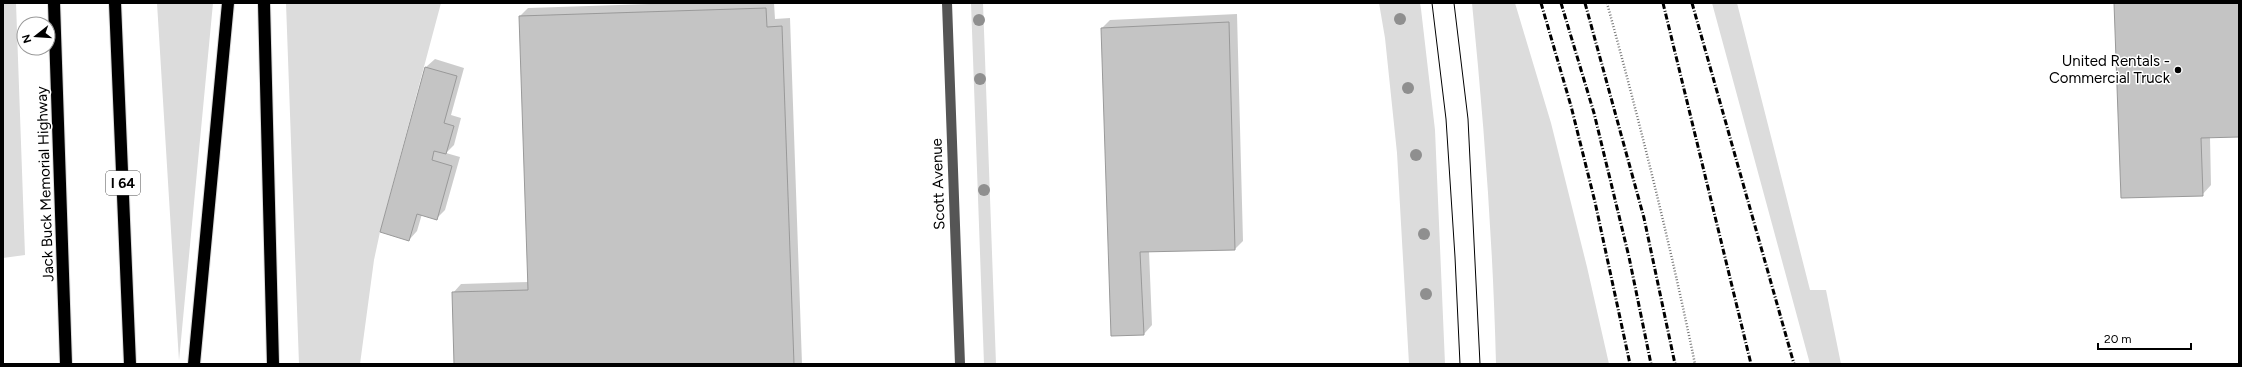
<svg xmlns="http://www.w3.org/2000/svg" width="2242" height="367" viewBox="0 0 2242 367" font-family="Figtree,sans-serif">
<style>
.green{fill:#dcdcdc}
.shadow{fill:#0003}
.building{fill:#c4c4c4;stroke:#999}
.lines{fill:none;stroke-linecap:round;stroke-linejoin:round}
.highway-casing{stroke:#dbdbdb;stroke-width:14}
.path{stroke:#777;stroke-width:2.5;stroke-dasharray:1 2;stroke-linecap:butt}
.minor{stroke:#555;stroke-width:10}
.highway{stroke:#000;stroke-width:12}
.tram{stroke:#000;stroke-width:1}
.rail{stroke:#000;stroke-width:3;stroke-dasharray:6 2 1 2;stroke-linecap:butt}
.tree{fill:#8f8f8f}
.poi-dot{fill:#000;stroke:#fff;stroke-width:1.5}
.labels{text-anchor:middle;stroke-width:3;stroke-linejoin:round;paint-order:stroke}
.shield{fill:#fff;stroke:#4c4c4c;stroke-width:1}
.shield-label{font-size:14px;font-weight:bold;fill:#000}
.poi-label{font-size:15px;fill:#000;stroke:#fff;text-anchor:end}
.street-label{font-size:15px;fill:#000;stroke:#fff}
</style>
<rect width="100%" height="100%" fill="#fff"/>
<path class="green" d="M 3,3 L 16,3 L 25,255 L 3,258 Z
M 157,3 L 213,3 L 179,361 Z
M 286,3 L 441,3 L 380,232 L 374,260 L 360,364 L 299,364 Z
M 971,3 L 983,3 L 996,364 L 984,364 Z
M 1379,3 L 1420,3 L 1421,9 L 1435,130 L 1445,364 L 1409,364 L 1397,153 L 1385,38 Z
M 1472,3 L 1515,3 L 1551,123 L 1587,267 L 1609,364 L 1496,364 C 1493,243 1484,123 1472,3 Z
M 1712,3 L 1737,3 L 1810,290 L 1826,290 L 1841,364 L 1810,364 Z"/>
<path class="shadow" d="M 679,3 L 774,3 L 775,19 L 790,18 L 802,364 L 455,364 L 453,293 L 461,284 L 529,282 L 520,16 L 528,8 Z
M 2115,3 L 2239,3 L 2239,136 L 2210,137 L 2211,185 L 2202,195 Z
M 1237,14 L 1243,241 L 1235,249 L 1149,251 L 1152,325 L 1144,334 L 1112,335 L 1102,28 L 1110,20 Z
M 435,59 L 464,68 L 451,115 L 461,118 L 454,145 L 446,153 L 460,157 L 445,210 L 436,219 L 422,214 L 417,231 L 409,240 L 426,67 Z"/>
<path class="building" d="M 2114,3 L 2239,3 L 2239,137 L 2201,138 L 2203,196 L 2121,198 Z
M 766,8 L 767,27 L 782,26 L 794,364 L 454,364 L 452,292 L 528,290 L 519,16 Z
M 1229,22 L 1235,250 L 1140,252 L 1144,335 L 1111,336 L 1101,28 Z
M 425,67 L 457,76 L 444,123 L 454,126 L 446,154 L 434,151 L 432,160 L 452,166 L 437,220 L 417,214 L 409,241 L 380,232 Z"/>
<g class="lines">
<g class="highway-casing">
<path id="highway" d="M 54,3 L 66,364
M 115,3 L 130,364
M 264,3 L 273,364
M 194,364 L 228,3"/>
</g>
<path class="path" d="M 1607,3 C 1640,123 1670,243 1695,364"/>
<path class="minor" d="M 947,3 L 960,364"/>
<use href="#highway" class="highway"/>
<path class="tram" d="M 1432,3 L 1446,119 L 1455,257 L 1460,364
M 1454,3 L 1468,119 L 1480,364"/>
<path class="rail" d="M 1541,3 L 1571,106 L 1595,202 L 1630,364
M 1561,3 L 1594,113 L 1629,257 L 1651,364
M 1585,3 L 1644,218 L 1675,364
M 1663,3 L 1751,364
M 1692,3 L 1794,364"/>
</g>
<g class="tree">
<circle cx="1400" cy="19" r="6"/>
<circle cx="979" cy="20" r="6"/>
<circle cx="980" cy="79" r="6"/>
<circle cx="1408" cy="88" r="6"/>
<circle cx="1416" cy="155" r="6"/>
<circle cx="984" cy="190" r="6"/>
<circle cx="1424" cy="234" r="6"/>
<circle cx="1426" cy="294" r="6"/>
</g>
<circle class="poi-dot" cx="2178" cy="70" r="4"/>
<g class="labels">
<rect class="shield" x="106" y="171" width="34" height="24" rx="3"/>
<g class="shield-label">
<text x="123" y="188">I 64</text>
</g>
<g class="poi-label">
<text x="2170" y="66">United Rentals -<tspan x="2170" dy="17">Commercial Truck</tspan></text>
</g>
<g class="street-label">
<text transform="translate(45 184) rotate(-92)" y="5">Jack Buck Memorial Highway</text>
<text transform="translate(938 184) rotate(-92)" y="5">Scott Avenue</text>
</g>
</g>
<rect width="2242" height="367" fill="none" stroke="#000000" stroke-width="8"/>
<g transform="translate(36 36) rotate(253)"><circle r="19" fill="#ffffff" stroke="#999999"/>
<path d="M0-3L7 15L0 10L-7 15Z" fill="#000000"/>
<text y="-6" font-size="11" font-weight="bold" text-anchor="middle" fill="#000000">N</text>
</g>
<path d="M2098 343v6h93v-6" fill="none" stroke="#000000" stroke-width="2"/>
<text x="2104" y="343" font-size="12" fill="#000000" stroke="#ffffff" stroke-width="3" paint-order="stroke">20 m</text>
</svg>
